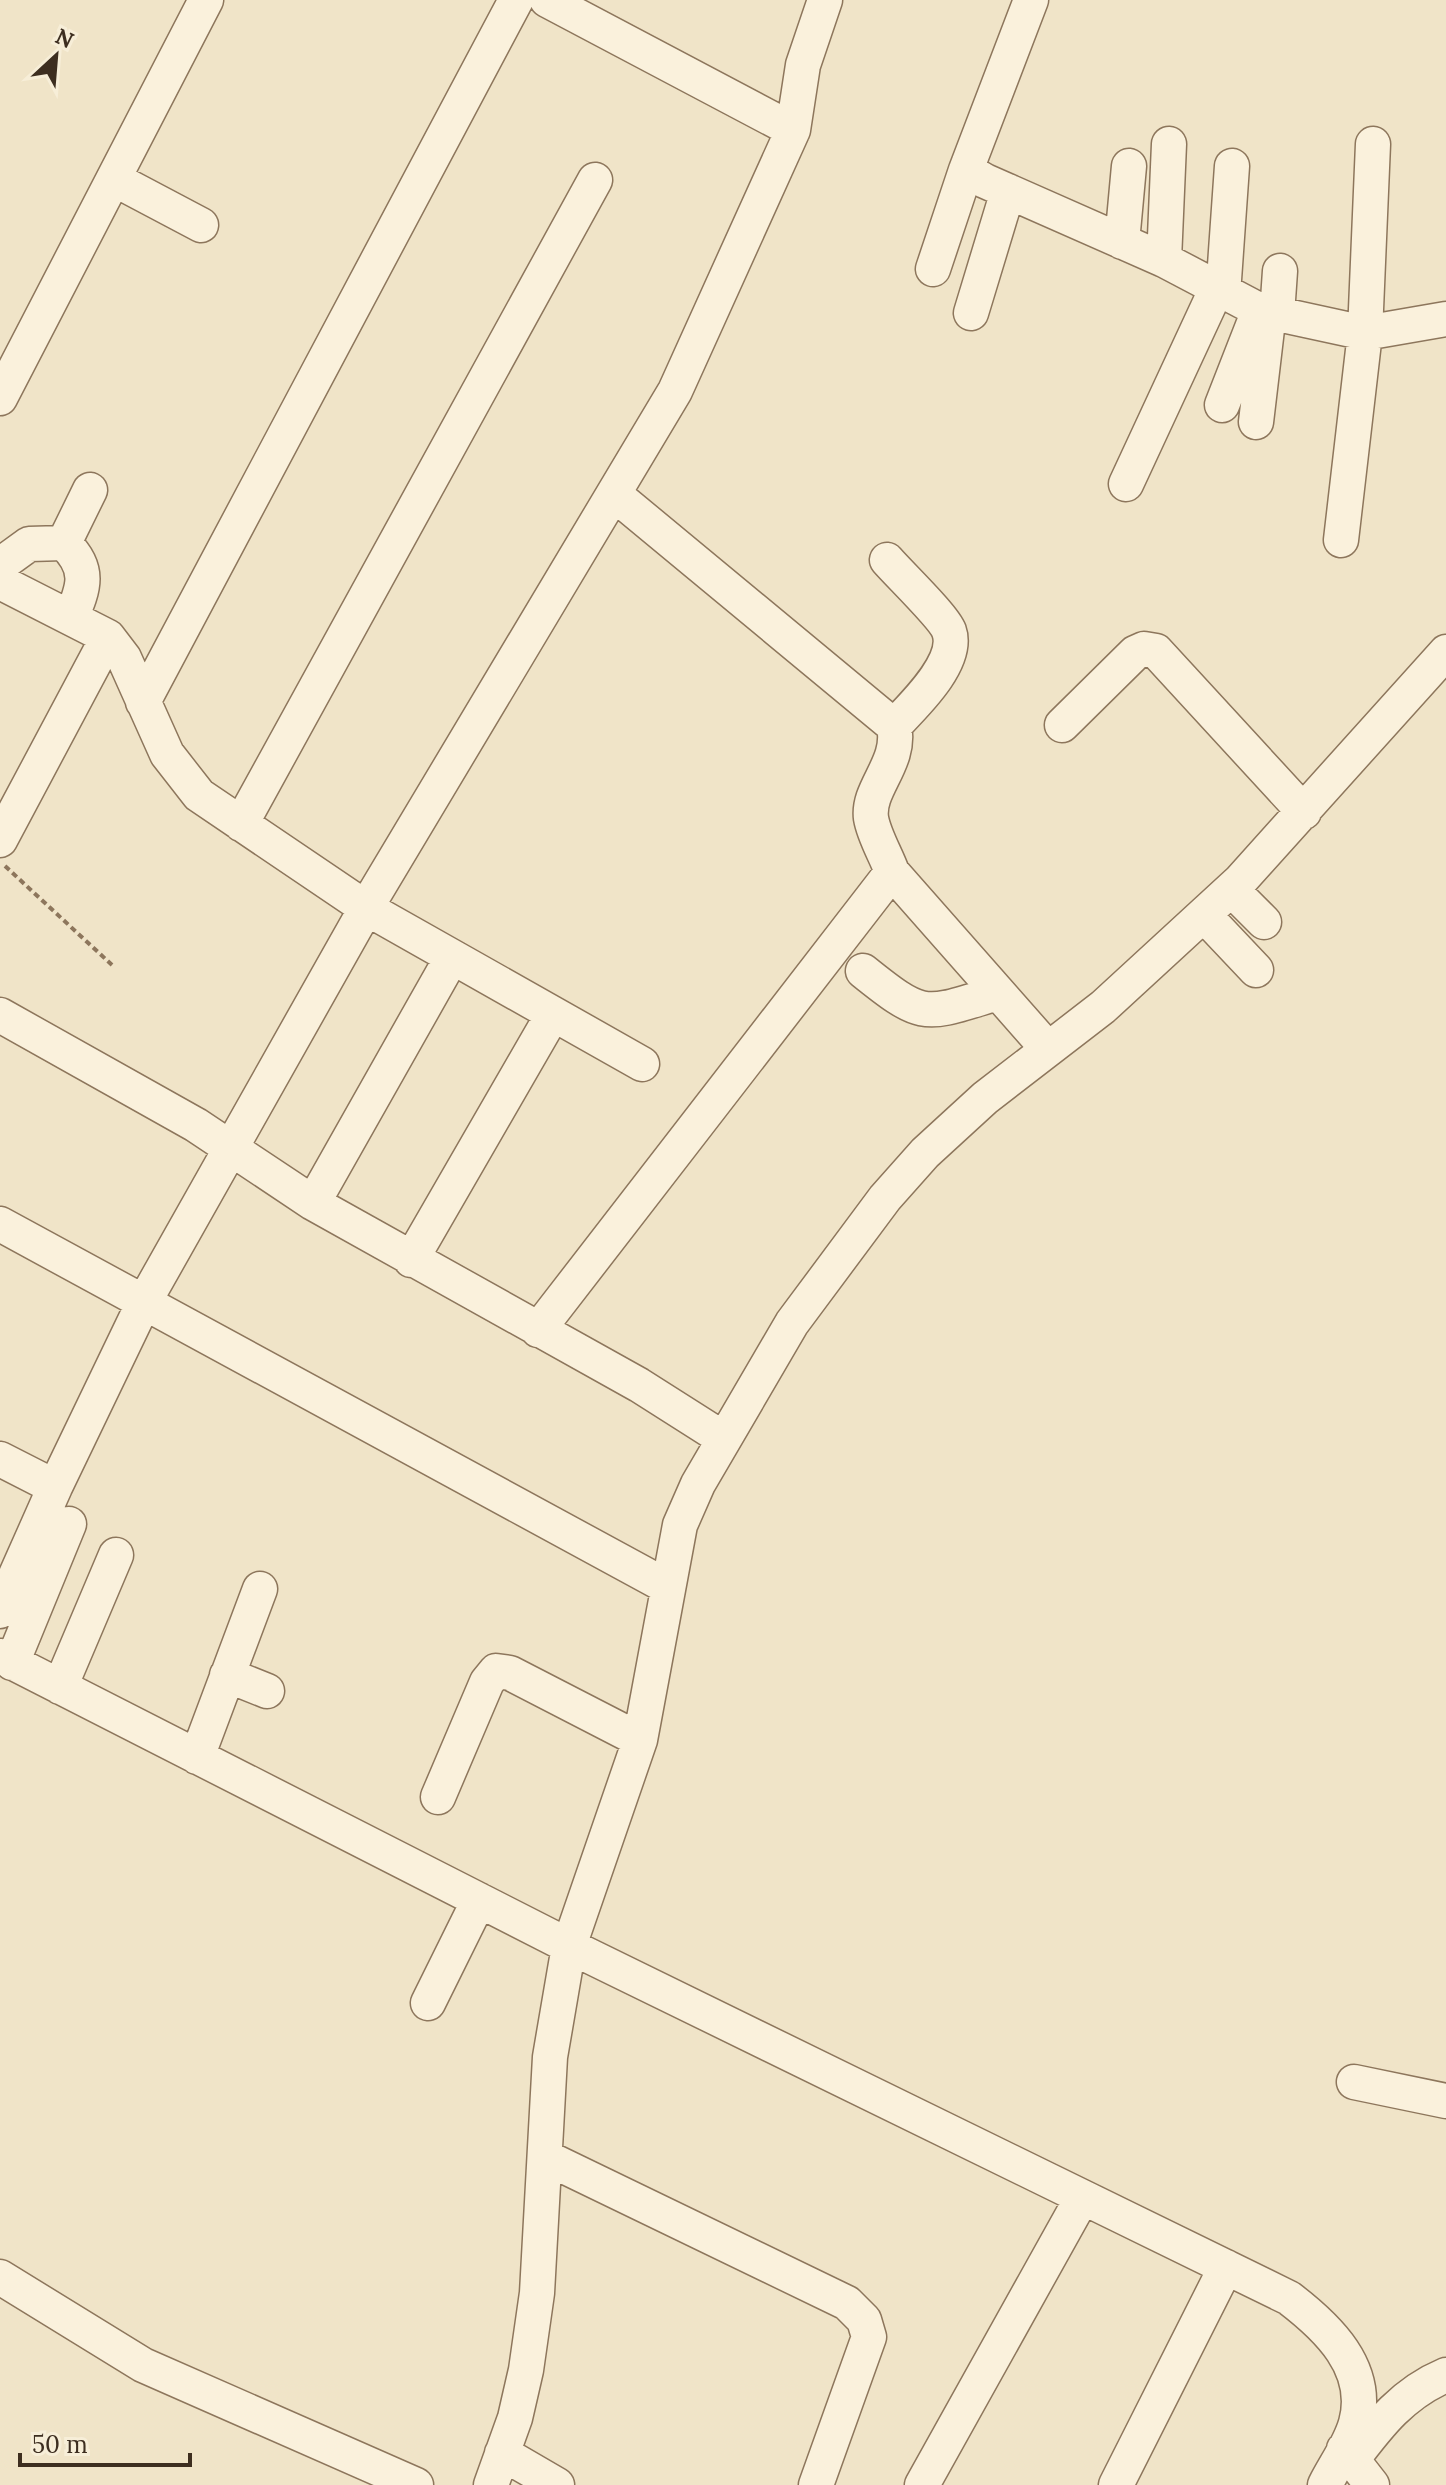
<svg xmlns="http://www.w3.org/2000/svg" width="1446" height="2485" viewBox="0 0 1446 2485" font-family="Lora,serif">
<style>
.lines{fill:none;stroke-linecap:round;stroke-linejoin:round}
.minor-casing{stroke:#8d765c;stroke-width:37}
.path{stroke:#8d765c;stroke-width:4;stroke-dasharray:6 4;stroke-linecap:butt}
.minor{stroke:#faf1dc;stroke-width:34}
</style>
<rect width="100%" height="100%" fill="#f0e4c8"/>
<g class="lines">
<g class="minor-casing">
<path id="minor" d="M 547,0 L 793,130
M 1031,0 L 966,170 L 985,181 L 1164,260 L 1259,310 L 1365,333 L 1446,319
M 114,179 L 201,225
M 1122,242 L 1129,166
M 1164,260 L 1169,144
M 933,269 L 966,170
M 1223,294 L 1232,166
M 971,313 L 1008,191
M 1277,314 L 1280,271
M 0,398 L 206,0
M 1222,405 L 1256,318
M 1256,422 L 1269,312
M 1126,484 L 1216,290
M 1341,540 L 1365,333 L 1373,144
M 887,560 C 899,574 944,617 949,631 C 960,662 913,706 894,726
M 0,565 L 29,544 L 64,543
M 0,582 L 108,637 L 124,658 L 167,754 L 199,795 L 366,908 L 642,1064
M 71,618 C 84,587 91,569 64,543 L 90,490
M 143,702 L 516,0
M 1062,725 L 1135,653 L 1144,649 L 1156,651 L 1304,812
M 241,824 L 595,180
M 0,840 L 108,637
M 892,872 L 1048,1049
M 1232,890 L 1264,922
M 1204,915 L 1256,970
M 863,971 C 925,1021 924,1015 998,993
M 0,1015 L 196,1125 L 313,1203 L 639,1385 L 724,1439
M 313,1203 L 452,957
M 0,1224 L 668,1587
M 411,1260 L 553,1014
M 538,1330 L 892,872 C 886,855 874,836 871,818 C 867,788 902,763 894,726 L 614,494
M 0,1459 L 55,1487
M 0,1611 L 55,1487 L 143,1304 L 373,896 L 675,391 L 793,130 L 803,65 L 825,0
M 0,1656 L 569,1946 L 1289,2298 C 1327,2327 1371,2368 1356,2423 C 1350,2445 1335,2465 1325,2485
M 12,1663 L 69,1524
M 227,1675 L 267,1691
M 60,1687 L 116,1555
M 197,1757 L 260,1589
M 438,1797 L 487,1682 L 496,1671 L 510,1673 L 640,1740
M 428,2003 L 479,1900
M 1354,2082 L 1446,2101
M 545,2157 L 847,2303 L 864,2320 L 869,2337 L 816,2485
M 0,2277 L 143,2365 L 416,2485
M 1344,2449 L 1372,2485
M 502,2453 L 557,2485
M 1352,2460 C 1379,2424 1403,2393 1446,2375
M 491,2485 L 515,2418 L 526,2370 L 537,2293 L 550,2057 L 569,1946 L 640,1740 L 680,1525 L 698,1484 L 792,1323 L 885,1198 L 925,1153 L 985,1098 L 1103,1007 L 1240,881 L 1446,652
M 922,2485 L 1082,2198
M 1116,2485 L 1226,2267"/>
</g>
<path class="path" d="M 5,866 L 112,965"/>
<use href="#minor" class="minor"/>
</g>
<g transform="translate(56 56) rotate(26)" stroke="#f7eed8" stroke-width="6" paint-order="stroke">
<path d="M0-6L14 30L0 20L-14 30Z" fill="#3d2e20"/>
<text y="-12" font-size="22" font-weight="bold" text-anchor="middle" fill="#3d2e20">N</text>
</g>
<path d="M20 2453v12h170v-12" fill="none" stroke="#3d2e20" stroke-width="4"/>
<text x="32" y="2453" font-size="24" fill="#3d2e20" stroke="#f7eed8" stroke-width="6" paint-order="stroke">50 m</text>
</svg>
